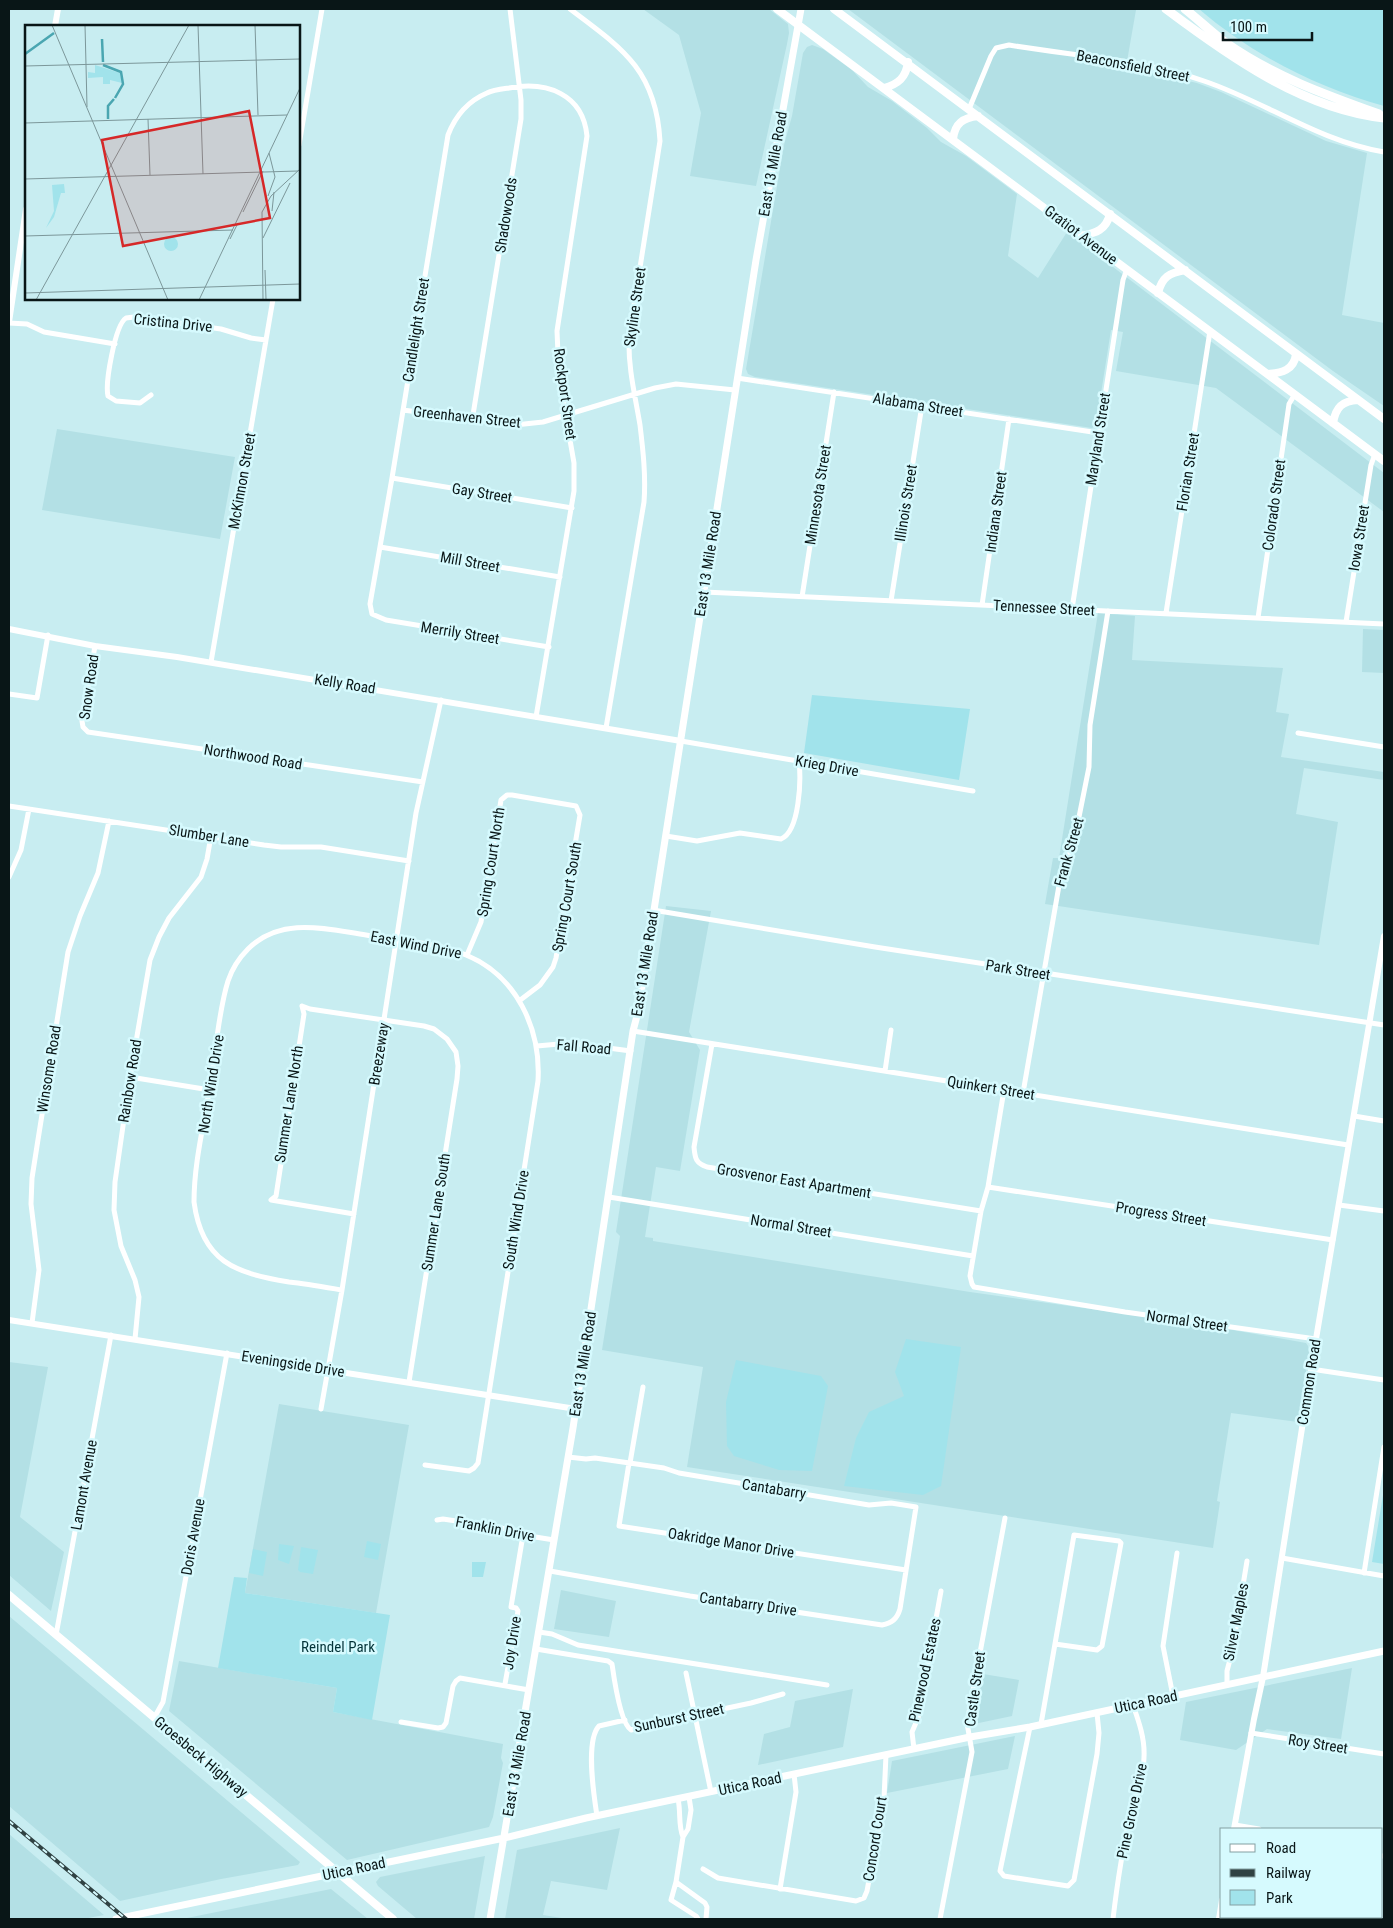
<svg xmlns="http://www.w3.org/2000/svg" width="1393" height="1928" viewBox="0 0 1393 1928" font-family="'Roboto Condensed',sans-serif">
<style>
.built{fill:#b3e0e5}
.green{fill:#a1e3eb}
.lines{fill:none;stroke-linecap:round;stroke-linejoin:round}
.minor{stroke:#fff;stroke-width:5}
.tertiary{stroke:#fff;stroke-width:6}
.secondary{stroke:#fff;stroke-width:7}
.primary{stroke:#fff;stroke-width:8}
.motorway{stroke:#fff;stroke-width:9}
.rail-casing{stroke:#304243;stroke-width:4}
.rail{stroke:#d6fafe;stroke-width:2;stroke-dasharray:5.5;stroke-linecap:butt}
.labels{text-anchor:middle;stroke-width:5;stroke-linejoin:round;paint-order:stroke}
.street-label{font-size:15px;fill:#091617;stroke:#d6fafe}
.park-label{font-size:15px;fill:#043338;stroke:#d6fafe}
.inset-river{fill:none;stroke:#4aa6b1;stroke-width:2.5}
.inset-road{fill:none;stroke:#7c979a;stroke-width:1}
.view{fill:#d62828;fill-opacity:0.15;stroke:#d62828;stroke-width:2.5}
.inset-edge{fill:none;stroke:#091617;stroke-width:2.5}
</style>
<rect width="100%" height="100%" fill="#c8edf1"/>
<path class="built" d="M 643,9 L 769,9 L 788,24 L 789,33 L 787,44 L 756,186 L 690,176 L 701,113 L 679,35 Z
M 848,9 L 1134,9 L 1136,10 L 1126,67 L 1197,83 L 1221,92 L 1326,141 L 1367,153 L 1342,315 L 1384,323 L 1384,406 L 1333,371 Z
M 812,45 L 823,49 L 852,70 L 868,87 L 892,101 L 927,128 L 941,142 L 966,156 L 1017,194 L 1008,256 L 1038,278 L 1067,232 L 1384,473 L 1384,512 L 1216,388 L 1116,371 L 1123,332 L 1111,330 L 1096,425 L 1092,428 L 755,377 L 748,374 L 746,369 L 784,145 L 792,116 L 803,53 L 807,47 Z
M 57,429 L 235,457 L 220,539 L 42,510 Z
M 1098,613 L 1135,616 L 1132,660 L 1283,668 L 1276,712 L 1289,714 L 1281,757 L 1384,772 L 1384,780 L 1304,768 L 1296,814 L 1338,822 L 1319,945 L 1045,904 L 1053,858 L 1059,858 Z
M 1363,629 L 1384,630 L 1384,673 L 1362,672 Z
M 666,906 L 711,911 L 689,1032 L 700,1050 L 680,1171 L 656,1167 L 645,1237 L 653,1238 L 653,1241 L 970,1292 L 1205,1325 L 1306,1343 L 1308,1346 L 1309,1353 L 1298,1422 L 1231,1413 L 1217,1501 L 1220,1502 L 1213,1548 L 687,1467 L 703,1367 L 602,1350 L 620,1236 L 616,1232 Z
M 9,1362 L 48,1367 L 20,1517 L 64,1552 L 51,1611 L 9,1575 Z
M 279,1404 L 409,1425 L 376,1613 L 245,1593 Z
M 561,1590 L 616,1601 L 609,1637 L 554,1629 Z
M 9,1616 L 300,1862 L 298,1865 L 221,1879 L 120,1901 L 9,1806 Z
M 179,1661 L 337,1688 L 333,1712 L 503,1744 L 501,1758 L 503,1763 L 493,1817 L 489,1827 L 347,1860 L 169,1711 Z
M 1352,1668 L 1341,1739 L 1267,1729 L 1236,1750 L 1180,1740 L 1186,1702 Z
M 983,1674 L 1019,1680 L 1012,1716 L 974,1724 Z
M 853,1689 L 843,1747 L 758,1765 L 764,1734 L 790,1727 L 795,1701 Z
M 1015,1736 L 1008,1769 L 887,1793 L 892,1761 Z
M 620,1828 L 607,1890 L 551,1881 L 543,1915 L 568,1919 L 505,1919 L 517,1850 Z
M 9,1834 L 104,1915 L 83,1919 L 9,1919 Z
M 485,1856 L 474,1919 L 417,1919 L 378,1886 L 376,1882 L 380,1877 Z
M 331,1889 L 368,1919 L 182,1919 Z"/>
<path class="green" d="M 1199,9 L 1384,9 L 1384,106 C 1318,88 1251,54 1199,9 Z
M 812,695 L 970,709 L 959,780 L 804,753 Z
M 906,1339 L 961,1347 L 941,1486 L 923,1495 L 844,1486 L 856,1438 L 869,1412 L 904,1396 L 895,1372 Z
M 736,1360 L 821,1376 L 828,1386 L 812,1471 L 779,1470 L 734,1456 L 727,1446 L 726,1402 Z
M 1384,1489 L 1384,1564 L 1372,1562 Z
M 367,1541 L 381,1544 L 378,1560 L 364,1557 Z
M 279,1544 L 294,1546 L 289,1564 L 278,1560 Z
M 301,1547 L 318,1550 L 313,1574 L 300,1572 L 298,1570 Z
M 253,1549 L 267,1552 L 263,1576 L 249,1573 Z
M 472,1562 L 486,1562 L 483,1577 L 472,1577 Z
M 234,1577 L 247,1578 L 245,1593 L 390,1615 L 372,1720 L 333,1712 L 337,1688 L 218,1668 Z"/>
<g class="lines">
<path class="minor" d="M 570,9 C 622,48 656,70 660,141 L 629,337 C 628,368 635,395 640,425 C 643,450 646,476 644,502 L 606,728
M 969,109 L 991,56 L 996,48 L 1009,45 C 1074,56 1142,59 1204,81 C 1266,102 1318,141 1384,152
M 299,145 L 322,9
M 9,323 L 27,324 L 44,332 L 115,344
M 737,378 L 1099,433
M 151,395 L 140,403 L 116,401 L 108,396 C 105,383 115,325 126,318 L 134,317 L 221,329 L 251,338 L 266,340
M 403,410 L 515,425 L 543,422 L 655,388 L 676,384 L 735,390
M 472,421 L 521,119 L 521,100 L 510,9
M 392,478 L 572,508
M 380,547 L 560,577
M 704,592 L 1384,624
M 802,597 L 834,392
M 891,601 L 922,405
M 982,605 L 1009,419
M 1072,609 L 1123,280 L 1127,269
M 1166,613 L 1210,331
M 1258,618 L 1289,404 L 1295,394
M 1346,622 L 1371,465 L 1375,454
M 95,646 L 82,721 L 83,727 L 88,732 L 423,782
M 211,662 L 273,299
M 9,694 L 37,698 L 48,635
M 536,717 L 574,491 L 574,463 L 559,377 L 557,331 L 587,136 C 583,94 547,81 509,88 C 502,89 493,90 487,93 C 468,101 455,117 448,135 L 392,478 L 370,604 L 372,614 L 386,620 L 549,647
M 1298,733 L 1384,747
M 681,741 L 973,791
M 9,806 L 264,845 L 281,847 L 321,847 L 409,861
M 666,836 L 697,841 L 740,833 L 781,839 C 800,831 801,779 799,762
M 9,877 L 21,850 L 29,809
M 653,910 L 875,947 L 1384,1025
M 467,955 L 481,922 L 501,800 L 507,795 L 512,795 L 576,806 L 580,815 L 556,958 L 553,967 L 540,985 L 519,1001
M 302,1006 L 310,1009 L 424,1026 L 434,1029 L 447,1039 L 456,1052 L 458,1066 L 457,1079 L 409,1382
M 302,1006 L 304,1014 L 276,1196 L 271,1200 L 354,1214
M 633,1031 L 1348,1145
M 712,1044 L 694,1147 C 695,1159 696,1163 707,1167 L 981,1211
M 537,1046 L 570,1043 L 631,1051
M 885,1071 L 891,1030
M 130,1077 L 210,1090
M 1004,1090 L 988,1187 L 981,1211 L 970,1276 L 972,1284 L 974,1287 L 1125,1312 L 1316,1339
M 1023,1093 L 1061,874 L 1075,837 L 1089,767 L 1090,725 L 1108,611
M 1354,1116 L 1384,1121
M 988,1187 L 1333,1240
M 609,1197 L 973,1256
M 1339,1205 L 1384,1211
M 342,1290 C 324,1287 307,1284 289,1282 C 235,1273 202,1262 194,1202 C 194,1163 204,1124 210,1086 C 216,1052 218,1013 228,981 C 232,969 239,958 248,949 C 281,916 326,929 366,935 C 399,941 435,942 466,955 C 517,976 541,1029 538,1081 L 478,1463 L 474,1468 L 469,1471 L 425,1465
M 32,1323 L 39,1270 L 31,1204 L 32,1178 L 37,1146 L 68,952 L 80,916 L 98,873 L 109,821
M 135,1339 L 139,1297 L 135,1280 L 121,1246 L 114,1210 L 115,1182 L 130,1077 L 150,960 L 159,937 L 169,918 L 201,877 L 207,859 L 211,836
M 1311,1369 L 1384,1380
M 321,1409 L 342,1290 L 416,813 L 441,700
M 629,1463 L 619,1526 L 906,1570
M 630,1463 L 643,1387
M 437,1520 L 443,1519 L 502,1528 L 523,1535 L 554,1540
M 1282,1558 L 1384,1576
M 550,1571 L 690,1596 L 882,1625 C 892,1623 897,1619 900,1609 L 916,1507 L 891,1503 L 869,1505 L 679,1473 L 664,1468 L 595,1458 L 586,1459 L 568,1457
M 1364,1573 L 1384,1447
M 539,1632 L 552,1634 L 578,1645 L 827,1685
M 56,1635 L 111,1335
M 536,1649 L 608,1661 L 612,1664 C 614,1678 620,1723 631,1730 L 695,1717 L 704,1713 L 751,1703 L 783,1694
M 686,1673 L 711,1792
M 505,1684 L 518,1611 L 516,1608 L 511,1607 L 523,1535
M 1227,1685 L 1227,1671 L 1232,1652 L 1247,1561
M 1173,1696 L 1163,1646 L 1177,1553
M 154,1718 L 163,1702 L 227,1353
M 401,1722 L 438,1728 L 443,1727 L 446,1723 L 453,1686 L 456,1681 L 460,1678 L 529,1690
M 1041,1724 L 1074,1535 L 1119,1541 L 1121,1543 L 1102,1646 L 1097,1650 L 1055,1644
M 1030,1727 L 1000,1871 L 1004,1876 L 1068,1886 L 1074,1880 L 1097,1754 L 1099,1733 L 1097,1713
M 1251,1733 L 1384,1754
M 914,1749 L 912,1732 L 918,1718 L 941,1591
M 689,1797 L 691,1810 L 688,1829 L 683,1837 L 676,1882 L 671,1900 L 696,1916 L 698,1919
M 678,1799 C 681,1812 678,1825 683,1837
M 597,1816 C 594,1796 585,1741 599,1726 L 625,1720
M 1235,1825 L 1259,1829
M 1382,1856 L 1384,1856
M 703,1869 L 718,1878 L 856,1901 L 864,1898 L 867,1891 L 884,1798 L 886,1755
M 676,1882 L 705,1903 L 707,1907 L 706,1919
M 780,1889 L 796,1792 L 794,1774
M 1313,1917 L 1328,1919
M 940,1919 L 972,1752 L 967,1723 L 1005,1518
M 1113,1919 C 1117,1885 1122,1851 1130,1817 C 1134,1797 1144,1777 1144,1757 C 1145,1739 1139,1722 1133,1705"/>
<path class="tertiary" d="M 55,26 L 58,9
M 9,322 L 26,209
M 9,629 L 95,646 L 177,657 L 681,741
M 9,1320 L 576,1409
M 1234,1829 L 1254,1719 L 1263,1677 L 1316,1339 L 1384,936
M 1219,1919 L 1222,1900"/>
<path class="secondary" d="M 116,1919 L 504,1838 L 586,1818 L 766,1780 L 970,1737 L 1030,1727 L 1384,1651
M 490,1919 L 573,1428 L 633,1031 L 638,1012 L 756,260 L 801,9"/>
<path class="primary" d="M 777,9 L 1384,461
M 834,9 L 1384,419
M 884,88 C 898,84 906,78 908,62
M 953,139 C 955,123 963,118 978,116
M 1081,236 C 1096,233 1106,230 1110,214
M 1158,293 C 1162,277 1169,273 1185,270
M 1268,374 C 1282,373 1294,370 1296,354
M 1333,423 C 1336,407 1342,401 1358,400
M 9,1595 L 393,1919"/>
<path class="motorway" d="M 1166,9 C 1230,57 1303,109 1384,118
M 1185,9 C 1199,20 1212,33 1226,43 C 1273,76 1326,95 1379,114"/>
<g class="rail-casing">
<path id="rail" d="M 9,1821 L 126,1919"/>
</g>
<use href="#rail" class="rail"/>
</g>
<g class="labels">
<g class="street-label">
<text transform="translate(1133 66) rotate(11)" y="5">Beaconsfield Street</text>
<text transform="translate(773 164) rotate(-80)" y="5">East 13 Mile Road</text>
<text transform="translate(506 215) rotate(-81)" y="5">Shadowoods</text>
<text transform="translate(1081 235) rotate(37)" y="5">Gratiot Avenue</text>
<text transform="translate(635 307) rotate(-82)" y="5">Skyline Street</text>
<text transform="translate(173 323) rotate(6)" y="5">Cristina Drive</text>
<text transform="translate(416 330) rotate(-81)" y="5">Candlelight Street</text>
<text transform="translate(565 394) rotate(82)" y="5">Rockport Street</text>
<text transform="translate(918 405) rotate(9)" y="5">Alabama Street</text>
<text transform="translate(467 417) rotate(6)" y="5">Greenhaven Street</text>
<text transform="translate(1098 439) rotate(-81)" y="5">Maryland Street</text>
<text transform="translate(1188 472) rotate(-81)" y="5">Florian Street</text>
<text transform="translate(242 481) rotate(-80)" y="5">McKinnon Street</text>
<text transform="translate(482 493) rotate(9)" y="5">Gay Street</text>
<text transform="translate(818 495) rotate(-81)" y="5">Minnesota Street</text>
<text transform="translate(906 503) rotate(-81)" y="5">Illinois Street</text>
<text transform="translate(1274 505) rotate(-82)" y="5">Colorado Street</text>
<text transform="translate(996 512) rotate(-82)" y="5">Indiana Street</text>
<text transform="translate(1359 538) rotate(-81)" y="5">Iowa Street</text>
<text transform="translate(470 562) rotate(10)" y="5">Mill Street</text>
<text transform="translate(708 564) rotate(-81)" y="5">East 13 Mile Road</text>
<text transform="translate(1044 608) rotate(3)" y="5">Tennessee Street</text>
<text transform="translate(460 633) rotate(9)" y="5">Merrily Street</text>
<text transform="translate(345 684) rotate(9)" y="5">Kelly Road</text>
<text transform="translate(89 687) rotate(-82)" y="5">Snow Road</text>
<text transform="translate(253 757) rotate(9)" y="5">Northwood Road</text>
<text transform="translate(827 766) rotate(10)" y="5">Krieg Drive</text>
<text transform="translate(209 836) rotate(9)" y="5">Slumber Lane</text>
<text transform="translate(1069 852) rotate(-74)" y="5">Frank Street</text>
<text transform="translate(491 862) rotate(-81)" y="5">Spring Court North</text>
<text transform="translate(567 897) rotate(-80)" y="5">Spring Court South</text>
<text transform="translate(416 945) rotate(11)" y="5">East Wind Drive</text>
<text transform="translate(645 964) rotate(-81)" y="5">East 13 Mile Road</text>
<text transform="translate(1018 970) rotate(9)" y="5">Park Street</text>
<text transform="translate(584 1047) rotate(5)" y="5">Fall Road</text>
<text transform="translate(379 1054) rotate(-81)" y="5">Breezeway</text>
<text transform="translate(49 1069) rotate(-81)" y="5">Winsome Road</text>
<text transform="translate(130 1081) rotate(-81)" y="5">Rainbow Road</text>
<text transform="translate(211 1084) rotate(-81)" y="5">North Wind Drive</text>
<text transform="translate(991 1088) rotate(9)" y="5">Quinkert Street</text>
<text transform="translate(289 1104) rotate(-81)" y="5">Summer Lane North</text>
<text transform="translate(794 1181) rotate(9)" y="5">Grosvenor East Apartment</text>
<text transform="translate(436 1212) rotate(-81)" y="5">Summer Lane South</text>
<text transform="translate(1161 1214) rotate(9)" y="5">Progress Street</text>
<text transform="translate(516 1220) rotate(-81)" y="5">South Wind Drive</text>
<text transform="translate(791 1226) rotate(9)" y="5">Normal Street</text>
<text transform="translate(1187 1321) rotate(8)" y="5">Normal Street</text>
<text transform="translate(293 1364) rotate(9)" y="5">Eveningside Drive</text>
<text transform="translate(583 1364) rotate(-81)" y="5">East 13 Mile Road</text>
<text transform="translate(1309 1382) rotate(-81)" y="5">Common Road</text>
<text transform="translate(84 1485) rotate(-80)" y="5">Lamont Avenue</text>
<text transform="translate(774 1489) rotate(9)" y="5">Cantabarry</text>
<text transform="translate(495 1529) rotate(11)" y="5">Franklin Drive</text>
<text transform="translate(193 1537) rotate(-80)" y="5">Doris Avenue</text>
<text transform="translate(731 1543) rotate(9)" y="5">Oakridge Manor Drive</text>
<text transform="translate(748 1604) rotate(8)" y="5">Cantabarry Drive</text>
<text transform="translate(1236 1622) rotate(-79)" y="5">Silver Maples</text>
<text transform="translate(512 1643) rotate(-81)" y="5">Joy Drive</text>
<text transform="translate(925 1670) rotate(-78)" y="5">Pinewood Estates</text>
<text transform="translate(975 1689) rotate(-82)" y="5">Castle Street</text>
<text transform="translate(1146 1702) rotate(-12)" y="5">Utica Road</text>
<text transform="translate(679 1718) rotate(-12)" y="5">Sunburst Street</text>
<text transform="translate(1318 1744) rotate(9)" y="5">Roy Street</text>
<text transform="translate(201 1757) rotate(40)" y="5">Groesbeck Highway</text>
<text transform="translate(517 1764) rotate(-80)" y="5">East 13 Mile Road</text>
<text transform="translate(750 1784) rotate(-12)" y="5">Utica Road</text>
<text transform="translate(1132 1811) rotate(-78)" y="5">Pine Grove Drive</text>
<text transform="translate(875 1839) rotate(-81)" y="5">Concord Court</text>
<text transform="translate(354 1869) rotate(-12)" y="5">Utica Road</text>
</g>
<g class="park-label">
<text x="338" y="1652">Reindel Park</text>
</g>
</g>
<g transform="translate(25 25)">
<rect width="275" height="275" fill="#c8edf1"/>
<path d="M 70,40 L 95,48 L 97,58 L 85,55 L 85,59 L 78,59 L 78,52 L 63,53 L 63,47 L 70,48 ZM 39,159 L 40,168 L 36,168 L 29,192 L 21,203 L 29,186 L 27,160 ZM139 219a7 7 0 1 1 14 0a7 7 0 1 1-14 0Z" fill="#a1e3eb"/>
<path class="inset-river" d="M 77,14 L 78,37M 0,29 L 29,8M 78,40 L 96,47 L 98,59 L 90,73M 83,94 L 83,81 L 89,74"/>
<path class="inset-road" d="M 27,0 L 143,275M 60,0 L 61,40M 173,0 L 178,149M 230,0 L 233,90M 61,40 L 62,82M 0,41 L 275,34M 123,94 L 125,150M 0,98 L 262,90M 0,154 L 273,146M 243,171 L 250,152 L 244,128M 247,186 L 249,167M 218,187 L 238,146M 0,211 L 208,205M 238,213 L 265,158M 205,214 L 213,198M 240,245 L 241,274M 0,268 L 275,259M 11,275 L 164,0M 174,275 L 275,63M 238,275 L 237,187 L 246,171 L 275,144"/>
<path class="view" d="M 224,86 L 245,193 L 98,221 L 77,115 Z"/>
<rect width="275" height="275" class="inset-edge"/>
</g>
<rect width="1393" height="1928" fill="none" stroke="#091617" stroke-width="20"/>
<rect x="1220" y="1828" width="162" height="90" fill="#d6fafe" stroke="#849fa2"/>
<rect x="1230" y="1844" width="25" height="8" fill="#ffffff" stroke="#849fa2"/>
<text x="1266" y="1853" font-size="15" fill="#091617">Road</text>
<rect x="1230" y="1869" width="25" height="8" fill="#304243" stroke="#849fa2"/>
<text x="1266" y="1878" font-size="15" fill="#091617">Railway</text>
<rect x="1230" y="1890" width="25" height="15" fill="#a1e3eb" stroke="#849fa2"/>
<text x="1266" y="1903" font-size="15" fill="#091617">Park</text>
<path d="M1223 32v8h89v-8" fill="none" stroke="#091617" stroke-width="2.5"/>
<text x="1230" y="32" font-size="15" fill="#091617" stroke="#d6fafe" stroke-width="4" paint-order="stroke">100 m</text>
</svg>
